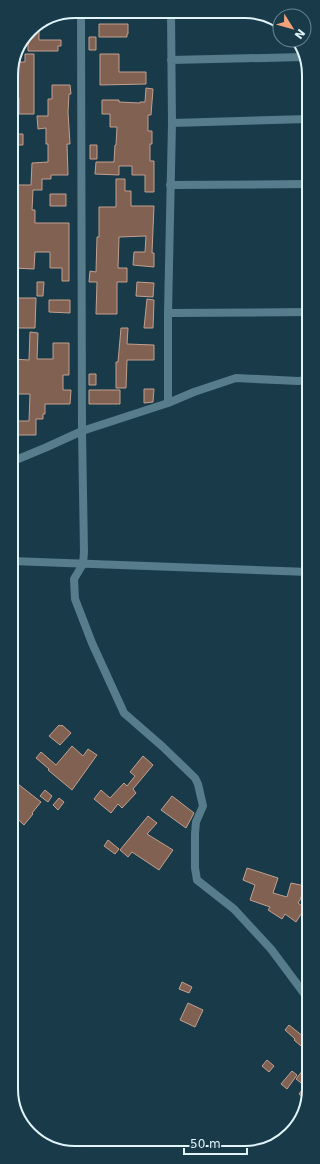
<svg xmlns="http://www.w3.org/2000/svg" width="320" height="1164" viewBox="0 0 320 1164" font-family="'DejaVu Sans',sans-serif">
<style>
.building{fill:#806152;stroke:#c2a090}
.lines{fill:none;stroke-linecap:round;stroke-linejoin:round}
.minor{stroke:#577c8c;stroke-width:8}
.tertiary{stroke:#577c8c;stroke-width:8}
.rim{fill:none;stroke:#e1f3fc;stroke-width:2}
</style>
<rect width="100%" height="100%" fill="#193b49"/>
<path class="building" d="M 99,24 L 128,24 L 128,34 L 127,34 L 127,37 L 99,37 Z
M 39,26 L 39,40 L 61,40 L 61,46 L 58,46 L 58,51 L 28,51 L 28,33 L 30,30 Z
M 89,37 L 96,37 L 96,50 L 89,50 Z
M 25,54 L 34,54 L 34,114 L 19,114 L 19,98 L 11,98 L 11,84 L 16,84 L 16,69 L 17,69 L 17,62 L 25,62 Z
M 100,54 L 119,54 L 119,72 L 146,72 L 146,84 L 100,85 Z
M 52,85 L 70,85 L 71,94 L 69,94 L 68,112 L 70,144 L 67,144 L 68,175 L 51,175 L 51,179 L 42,179 L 42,190 L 33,190 L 32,210 L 35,210 L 35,223 L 69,223 L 69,281 L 62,281 L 62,268 L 50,268 L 50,252 L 35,252 L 34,269 L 12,268 L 14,185 L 31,185 L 32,163 L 48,162 L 48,144 L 46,144 L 46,128 L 38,129 L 37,116 L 48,116 L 48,99 L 52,99 Z
M 146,88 L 153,89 L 151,115 L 148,115 L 148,131 L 152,131 L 152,144 L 150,144 L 150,161 L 154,161 L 154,192 L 145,192 L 145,175 L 132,175 L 132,166 L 119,166 L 119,175 L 95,174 L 96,162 L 114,162 L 115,145 L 116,145 L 117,127 L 110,127 L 110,114 L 102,114 L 102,100 L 119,100 L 119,102 L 140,103 L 140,102 L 145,102 Z
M 11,134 L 23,134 L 23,145 L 11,145 Z
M 90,145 L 97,145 L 97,159 L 90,159 Z
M 116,179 L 125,179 L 125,191 L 131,191 L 131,206 L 154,206 L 152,253 L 154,253 L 154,267 L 133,265 L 134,252 L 145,252 L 146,236 L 119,237 L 118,268 L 127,268 L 127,282 L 117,282 L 117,314 L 96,314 L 97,282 L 89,282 L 90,271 L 96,272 L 97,237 L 99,237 L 99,207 L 116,207 Z
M 50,194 L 66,194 L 66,206 L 50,206 Z
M 37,282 L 44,282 L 43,296 L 37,296 Z
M 137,282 L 154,283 L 153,297 L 136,296 Z
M 17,298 L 36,298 L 35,328 L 13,328 L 13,314 L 17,314 Z
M 147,299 L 154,300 L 153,328 L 144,328 Z
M 49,300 L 70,300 L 70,313 L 49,312 Z
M 121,328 L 128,328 L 127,344 L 154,345 L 154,360 L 127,360 L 126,388 L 116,388 L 116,362 L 118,362 Z
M 30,332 L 38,333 L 37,359 L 53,359 L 53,343 L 69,343 L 69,375 L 63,375 L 63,390 L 71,390 L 70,404 L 45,404 L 45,414 L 43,414 L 43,419 L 36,419 L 36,435 L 17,435 L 18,421 L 29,421 L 30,394 L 11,394 L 12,359 L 29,360 Z
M 89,374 L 96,374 L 96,385 L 89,385 Z
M 144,389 L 154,389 L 153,402 L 144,403 Z
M 89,390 L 120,390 L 120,404 L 89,404 Z
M 59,725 L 61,726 L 62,725 L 71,733 L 60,745 L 49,736 Z
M 72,746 L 83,756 L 88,749 L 97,755 L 72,790 L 48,770 L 49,769 L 36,758 L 41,752 L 56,765 Z
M 143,756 L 153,765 L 133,789 L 136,793 L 122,808 L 118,804 L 111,813 L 94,799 L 101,790 L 110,798 L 124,783 L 127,786 L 135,776 L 130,772 Z
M 18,784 L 41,802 L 32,813 L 33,814 L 24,825 L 11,813 L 11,792 Z
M 45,790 L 52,796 L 48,802 L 40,796 Z
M 172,796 L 194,813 L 186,828 L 161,810 Z
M 59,798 L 64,802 L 58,810 L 53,805 Z
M 148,816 L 157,823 L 147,834 L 173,850 L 159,870 L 132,852 L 128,857 L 120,850 Z
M 108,840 L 119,849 L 115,854 L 104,846 Z
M 247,868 L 278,878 L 273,893 L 287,897 L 291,883 L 305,886 L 300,900 L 298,903 L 305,908 L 296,922 L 285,914 L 282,919 L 268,910 L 270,907 L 250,900 L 255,885 L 243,880 Z
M 182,982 L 192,987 L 189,993 L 179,989 Z
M 188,1003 L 203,1010 L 195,1027 L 180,1020 Z
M 289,1025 L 309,1041 L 309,1093 L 306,1100 L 299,1094 L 305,1086 L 296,1079 L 307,1065 L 301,1059 L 307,1051 L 294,1040 L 295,1039 L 285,1030 Z
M 267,1060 L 274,1066 L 269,1072 L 262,1066 Z
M 292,1071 L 297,1075 L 287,1089 L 281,1084 Z"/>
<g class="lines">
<path class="minor" d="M 81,11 L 82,431 L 84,552 L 83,564 L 74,579 L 75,599 L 92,643 L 124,713 L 163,747 L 195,778 L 198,784 L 203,806 L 196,822 L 195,834 L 195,868 L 197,880 L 234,909 L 271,949 L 309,1000
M 171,60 L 304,57
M 172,123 L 308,119
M 170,185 L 308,184
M 168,313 L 309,312
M 168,403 L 168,313 L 172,123 L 171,12
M 11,462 L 47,447 L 82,431 L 168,403 L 194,392 L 236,378 L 298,381 L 309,380
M 290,1133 L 295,1127"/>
<path class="tertiary" d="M 11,561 L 309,572"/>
</g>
<path d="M0 0H320V1164H0ZM75 18H245A57 57 0 0 1 302 75V1089A57 57 0 0 1 245 1146H75A57 57 0 0 1 18 1089V75A57 57 0 0 1 75 18Z" fill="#193b49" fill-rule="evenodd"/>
<path class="rim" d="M75 18H245A57 57 0 0 1 302 75V1089A57 57 0 0 1 245 1146H75A57 57 0 0 1 18 1089V75A57 57 0 0 1 75 18Z"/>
<g transform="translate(292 28) rotate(127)"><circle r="19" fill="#193b49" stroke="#698591"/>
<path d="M0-3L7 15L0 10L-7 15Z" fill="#f1a17b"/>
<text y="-6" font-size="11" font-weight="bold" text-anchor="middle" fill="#e1f3fc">N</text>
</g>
<path d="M184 1148v6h63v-6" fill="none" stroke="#e1f3fc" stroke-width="2"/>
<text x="190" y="1148" font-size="12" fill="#e1f3fc" stroke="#193b49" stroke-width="3" paint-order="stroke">50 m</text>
</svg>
